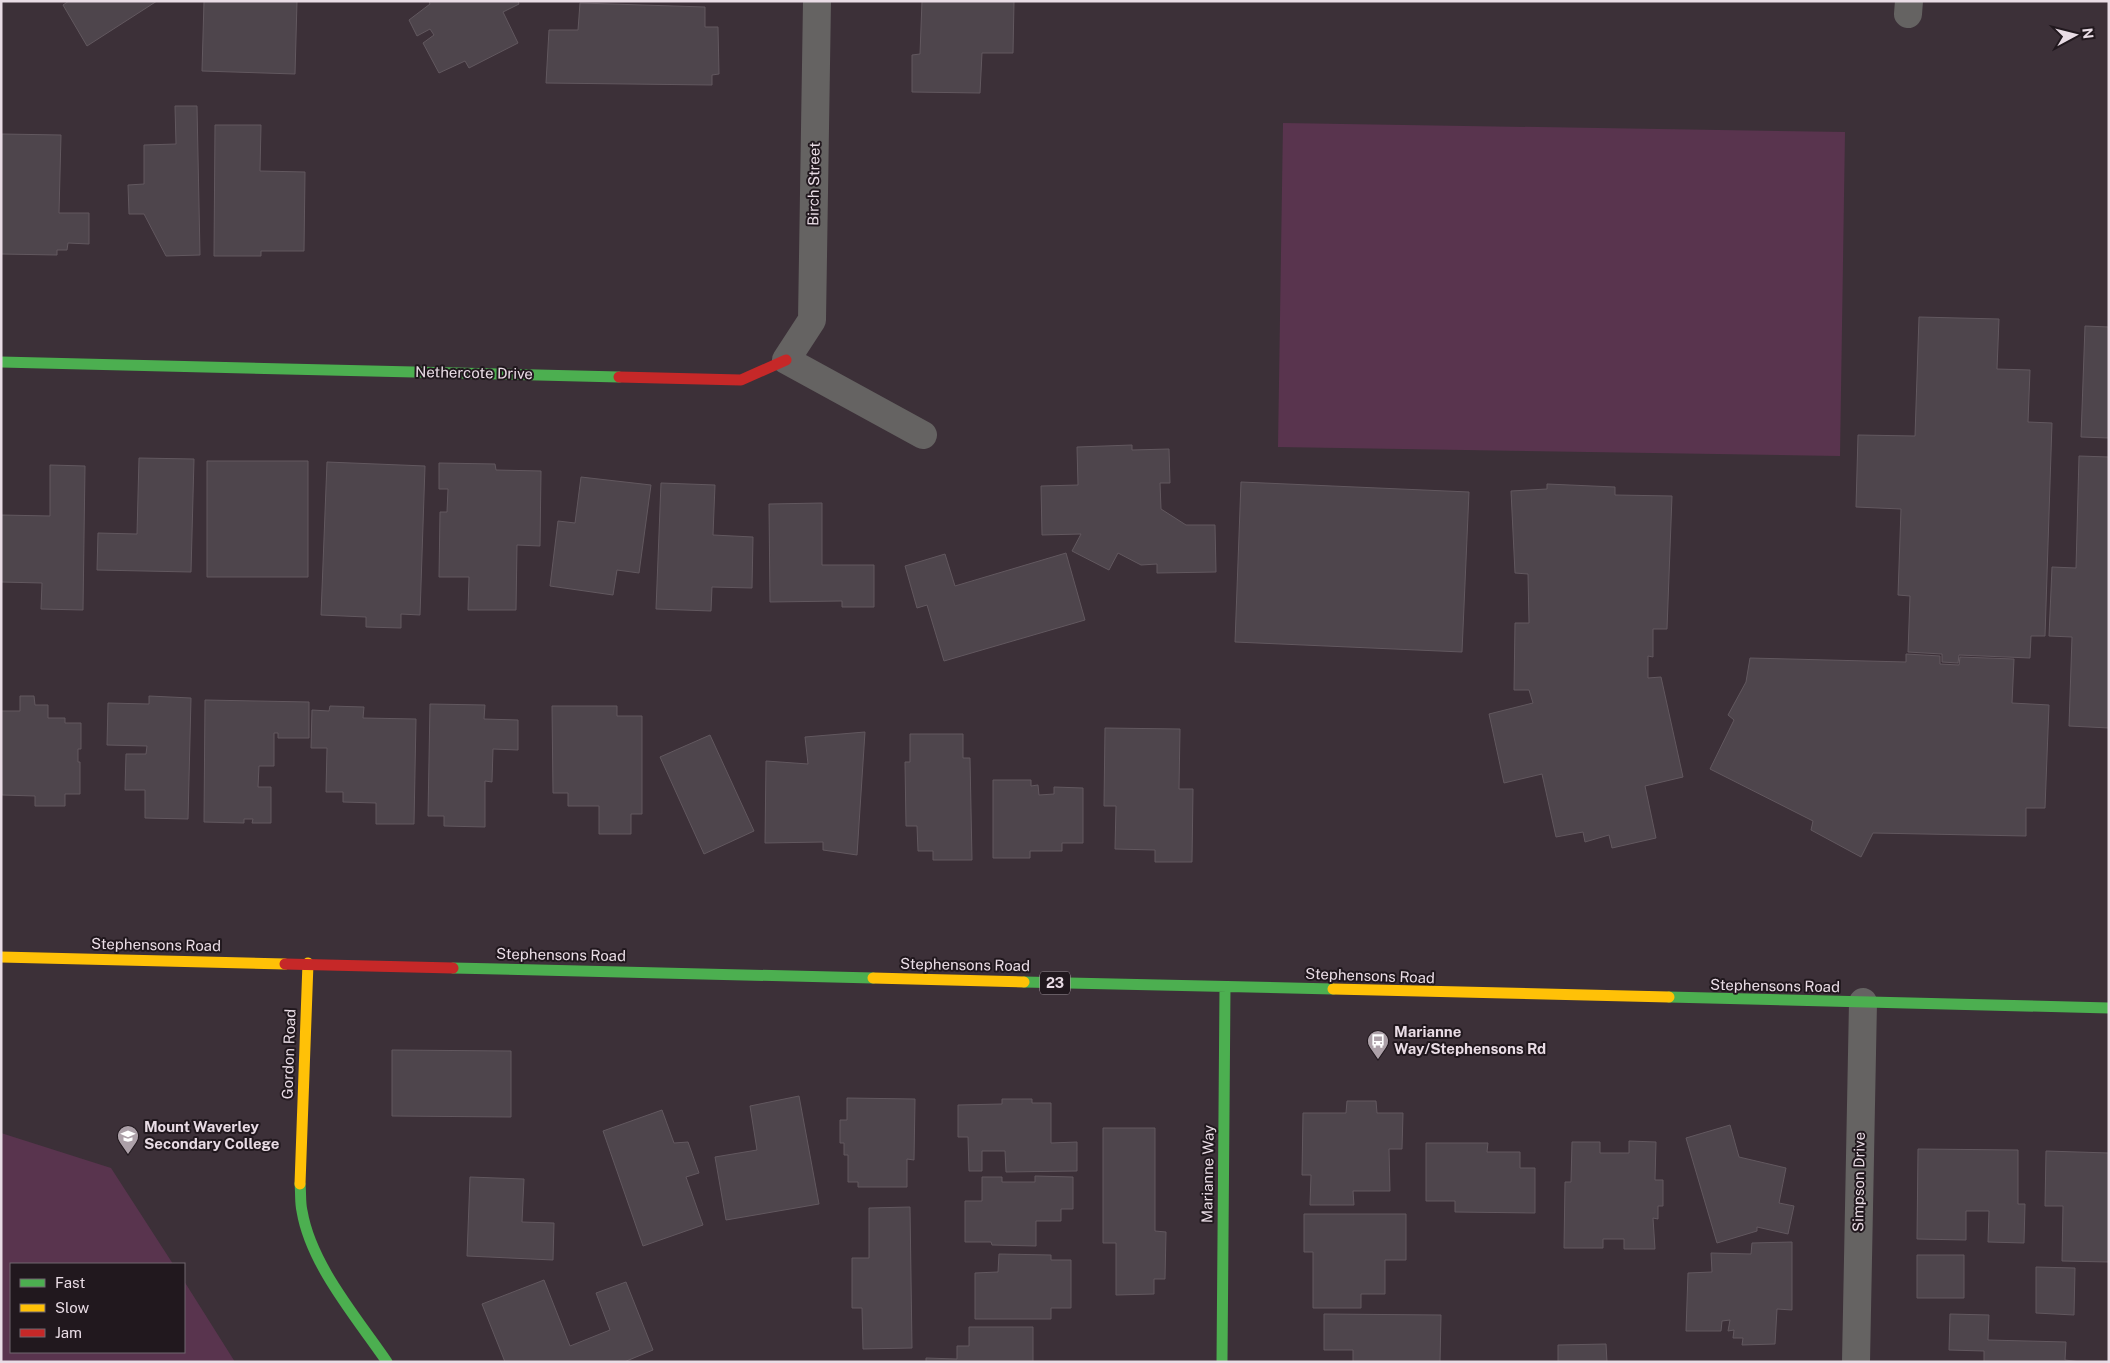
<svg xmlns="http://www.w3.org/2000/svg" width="2110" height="1363" viewBox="0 0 2110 1363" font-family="'Public Sans',sans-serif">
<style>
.green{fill:#59344e}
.building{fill:#4e454c;stroke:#62585f}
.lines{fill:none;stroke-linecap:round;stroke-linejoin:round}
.street{stroke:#656362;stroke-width:28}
.fast{stroke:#4caf50;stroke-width:11}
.slow{stroke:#ffc107;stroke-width:11}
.jam{stroke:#c62828;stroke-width:11}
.labels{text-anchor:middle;stroke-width:4;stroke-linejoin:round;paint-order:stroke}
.shield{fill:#21181e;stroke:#ada1a9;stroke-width:1}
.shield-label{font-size:14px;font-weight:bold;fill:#e9dce5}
.street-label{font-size:15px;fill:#e9dce5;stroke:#21181e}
.poi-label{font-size:15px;font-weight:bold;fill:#e9dce5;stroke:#21181e;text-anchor:start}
</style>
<rect width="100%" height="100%" fill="#3c3038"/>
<path class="green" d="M 1283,123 L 1845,132 L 1840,456 L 1278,447 Z
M 1,1133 L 111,1168 L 173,1264 L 11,1264 L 11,1352 L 184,1352 L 184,1281 L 235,1362 L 1,1362 Z"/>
<path class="building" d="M 69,1 L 157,1 L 87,46 L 63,5 Z
M 204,1 L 297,1 L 295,74 L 202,71 Z
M 429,1 L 518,1 L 519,4 L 503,12 L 518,43 L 469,68 L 465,61 L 439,73 L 423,43 L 434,35 L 430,29 L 417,36 L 409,20 L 430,4 Z
M 922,1 L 1014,1 L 1013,53 L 982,53 L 980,93 L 912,92 L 912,55 L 920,54 Z
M 580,3 L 705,7 L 705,27 L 718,27 L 719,74 L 712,75 L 712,85 L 546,83 L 549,30 L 578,30 Z
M 175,106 L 197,106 L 200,255 L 166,256 L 144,214 L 129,214 L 128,185 L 144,184 L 144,145 L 176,144 Z
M 215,125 L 261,125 L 260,171 L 305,172 L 304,251 L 261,251 L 261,256 L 214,256 Z
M 2,134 L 61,135 L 59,213 L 89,213 L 89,244 L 68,243 L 67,250 L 57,250 L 57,255 L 1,254 Z
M 1919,317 L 1999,319 L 1997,369 L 2030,370 L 2028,422 L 2052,423 L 2045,636 L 2031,636 L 2030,658 L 1959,655 L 1958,663 L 1942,662 L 1942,654 L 1908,652 L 1910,596 L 1898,595 L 1901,509 L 1856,507 L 1858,435 L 1915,436 Z
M 2085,326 L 2109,327 L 2109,438 L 2081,437 Z
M 1132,445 L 1132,450 L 1169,449 L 1170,483 L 1160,483 L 1161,509 L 1186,525 L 1215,525 L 1216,572 L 1157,573 L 1157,564 L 1141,565 L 1118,553 L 1109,570 L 1072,551 L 1081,534 L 1042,535 L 1041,486 L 1078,485 L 1077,447 Z
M 2079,456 L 2109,457 L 2109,728 L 2069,726 L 2072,637 L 2049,636 L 2052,567 L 2076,568 Z
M 139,458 L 194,459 L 191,572 L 97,570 L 98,533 L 137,534 Z
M 207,461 L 308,461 L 308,577 L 207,577 Z
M 327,462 L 425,466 L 420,615 L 401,614 L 401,628 L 366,627 L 366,617 L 321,615 Z
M 439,463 L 495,464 L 496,470 L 541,471 L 540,546 L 517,545 L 516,610 L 468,610 L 469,577 L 439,577 L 440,512 L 447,512 L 448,489 L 439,489 Z
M 50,465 L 85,466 L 83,610 L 41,609 L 42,583 L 1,582 L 1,515 L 50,516 Z
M 581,477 L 651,485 L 639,573 L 617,570 L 613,595 L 550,586 L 558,521 L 575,523 Z
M 1241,482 L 1469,492 L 1462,652 L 1235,642 Z
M 661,483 L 715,485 L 713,535 L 753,537 L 752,588 L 712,587 L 711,611 L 656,609 Z
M 1547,484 L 1615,487 L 1615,495 L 1672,496 L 1667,629 L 1653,629 L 1653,657 L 1648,656 L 1648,678 L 1661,677 L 1683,777 L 1645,786 L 1656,838 L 1612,848 L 1609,835 L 1585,842 L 1583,832 L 1556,837 L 1542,774 L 1504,783 L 1489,714 L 1533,703 L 1529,690 L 1514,690 L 1515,623 L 1529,623 L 1528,574 L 1515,573 L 1511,491 L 1547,489 Z
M 822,503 L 822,565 L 874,565 L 874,607 L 842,607 L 842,601 L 770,602 L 769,504 Z
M 1066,553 L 1085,620 L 944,661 L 927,605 L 917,608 L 905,566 L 945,554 L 955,586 Z
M 1906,654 L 1940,656 L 1940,664 L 1959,665 L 1960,657 L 2014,659 L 2012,703 L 2049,705 L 2045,808 L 2026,808 L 2026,836 L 1873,833 L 1861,857 L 1811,830 L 1813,821 L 1710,769 L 1734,720 L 1728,715 L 1746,682 L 1750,658 L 1906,662 Z
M 20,696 L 34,696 L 35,705 L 48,705 L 48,718 L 65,718 L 65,723 L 81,723 L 81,749 L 78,749 L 78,762 L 80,762 L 80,794 L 65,794 L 65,806 L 35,806 L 35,796 L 2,795 L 1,711 L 20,711 Z
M 149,696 L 191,698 L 188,819 L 145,818 L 145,790 L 125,790 L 126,754 L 146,754 L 147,746 L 107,745 L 108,703 L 149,704 Z
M 205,700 L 309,702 L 309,738 L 278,738 L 278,733 L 274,733 L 274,766 L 259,766 L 258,787 L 271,787 L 271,823 L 252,823 L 253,819 L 244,819 L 244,823 L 204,822 Z
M 430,704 L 485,705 L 484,719 L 518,720 L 518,750 L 493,749 L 492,782 L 485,781 L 485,827 L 444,826 L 444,816 L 428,816 Z
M 330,706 L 364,707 L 363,718 L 416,719 L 414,824 L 376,824 L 376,803 L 343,802 L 343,792 L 326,792 L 327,748 L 311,748 L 312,710 L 329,711 Z
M 552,706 L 617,706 L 617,716 L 642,716 L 642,814 L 631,814 L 631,834 L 599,834 L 599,806 L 568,806 L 568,793 L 553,793 Z
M 1105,728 L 1180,729 L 1179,789 L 1193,789 L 1192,862 L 1155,862 L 1155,850 L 1115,849 L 1116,806 L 1104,806 Z
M 865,732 L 857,855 L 823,850 L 823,842 L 765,843 L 766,761 L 808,764 L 805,737 Z
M 910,734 L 963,734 L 963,758 L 970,758 L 972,860 L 933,860 L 933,851 L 918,851 L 917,826 L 906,826 L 905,762 L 910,762 Z
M 710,735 L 754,831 L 704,854 L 660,757 Z
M 993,780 L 1031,780 L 1031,786 L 1038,785 L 1039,795 L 1054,794 L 1054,787 L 1083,788 L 1083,843 L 1062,843 L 1062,851 L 1030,851 L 1030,858 L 993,858 Z
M 392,1050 L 511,1051 L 511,1117 L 392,1116 Z
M 799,1096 L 819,1204 L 726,1220 L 715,1157 L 757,1150 L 750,1106 Z
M 847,1098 L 915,1099 L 914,1160 L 907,1159 L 907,1187 L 858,1187 L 858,1182 L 848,1182 L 848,1155 L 844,1155 L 844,1143 L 840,1143 L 840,1120 L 847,1120 Z
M 1002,1099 L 1032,1099 L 1032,1103 L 1051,1103 L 1051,1143 L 1077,1142 L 1077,1171 L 1006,1172 L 1005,1151 L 982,1151 L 982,1171 L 969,1171 L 968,1137 L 958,1137 L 958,1105 L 1002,1104 Z
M 1347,1101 L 1376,1101 L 1377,1113 L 1403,1113 L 1402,1149 L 1389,1149 L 1390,1191 L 1353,1191 L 1354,1205 L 1310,1205 L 1311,1175 L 1302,1175 L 1303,1113 L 1346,1113 Z
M 662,1110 L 674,1143 L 688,1142 L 699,1173 L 686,1177 L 703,1225 L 643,1246 L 603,1131 Z
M 1730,1125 L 1739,1157 L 1786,1168 L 1779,1203 L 1794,1206 L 1788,1234 L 1757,1227 L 1757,1231 L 1717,1243 L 1686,1138 Z
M 1103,1128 L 1155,1128 L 1155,1231 L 1166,1232 L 1165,1279 L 1154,1279 L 1154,1294 L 1116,1295 L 1116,1243 L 1103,1243 Z
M 1629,1141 L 1656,1142 L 1655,1180 L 1663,1180 L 1663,1206 L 1658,1206 L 1658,1219 L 1653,1218 L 1655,1249 L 1624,1249 L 1624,1239 L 1603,1239 L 1603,1248 L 1564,1248 L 1565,1182 L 1571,1182 L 1572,1142 L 1600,1142 L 1600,1153 L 1629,1153 Z
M 1426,1143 L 1488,1143 L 1487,1152 L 1520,1152 L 1520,1168 L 1535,1168 L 1535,1213 L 1455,1212 L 1455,1201 L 1426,1201 Z
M 1918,1149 L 2018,1150 L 2018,1204 L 2025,1204 L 2024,1243 L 1988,1242 L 1989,1211 L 1966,1211 L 1966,1240 L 1917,1239 Z
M 2046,1151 L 2109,1153 L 2109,1262 L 2062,1261 L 2063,1206 L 2045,1206 Z
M 1035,1176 L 1073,1177 L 1073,1209 L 1061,1209 L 1061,1221 L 1036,1221 L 1036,1246 L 992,1245 L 991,1242 L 965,1242 L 965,1201 L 982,1201 L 982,1177 L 1002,1177 L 1002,1182 L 1035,1182 Z
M 470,1177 L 524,1179 L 522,1222 L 554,1223 L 553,1260 L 467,1256 Z
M 910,1207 L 912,1348 L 863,1349 L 862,1308 L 852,1308 L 852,1258 L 869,1258 L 869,1208 Z
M 1304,1214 L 1406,1214 L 1406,1260 L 1385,1260 L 1385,1294 L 1361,1294 L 1361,1308 L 1313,1308 L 1313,1252 L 1304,1252 Z
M 1792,1242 L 1792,1310 L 1777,1309 L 1775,1344 L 1742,1345 L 1743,1338 L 1733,1338 L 1734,1330 L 1728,1331 L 1730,1320 L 1722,1321 L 1721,1331 L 1686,1331 L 1688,1273 L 1712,1272 L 1711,1253 L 1751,1254 L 1752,1243 Z
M 999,1254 L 1051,1255 L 1051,1260 L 1071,1260 L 1071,1308 L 1051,1308 L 1051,1319 L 975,1319 L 975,1273 L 998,1272 Z
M 1917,1255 L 1964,1255 L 1964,1298 L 1917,1298 Z
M 2036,1267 L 2075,1268 L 2074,1315 L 2036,1313 Z
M 544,1280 L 570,1346 L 610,1330 L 596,1293 L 626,1282 L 653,1350 L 624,1362 L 505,1362 L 482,1304 Z
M 1324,1314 L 1441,1315 L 1440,1362 L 1353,1362 L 1353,1350 L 1324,1350 Z
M 1950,1314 L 1989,1315 L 1988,1340 L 2066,1342 L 2065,1360 L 2081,1362 L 1984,1362 L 1984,1351 L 1949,1350 Z
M 969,1327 L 1033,1327 L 1033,1362 L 926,1362 L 926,1358 L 957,1359 L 957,1346 L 969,1346 Z
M 1606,1344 L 1607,1362 L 1558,1362 L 1558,1345 Z"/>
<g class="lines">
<path class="street" d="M 817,1 L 812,320 L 786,360 L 923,435
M 1908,14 L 1909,1
M 1856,1362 L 1863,1002"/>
<path class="fast" d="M 1,362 L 619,377
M 453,968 L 873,978
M 1024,982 L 1333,989
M 1669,997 L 2109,1008
M 300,1184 C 301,1193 300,1203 302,1211 C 311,1265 357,1318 387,1362
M 1222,1362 L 1225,987"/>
<path class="slow" d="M 1,957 L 285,964
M 873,978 L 1024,982
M 1333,989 L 1669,997
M 300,1184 L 308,963"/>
<path class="jam" d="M 619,377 L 741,380 L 786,360
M 285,964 L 453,968"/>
</g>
<defs>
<g id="bus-pin" transform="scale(1.125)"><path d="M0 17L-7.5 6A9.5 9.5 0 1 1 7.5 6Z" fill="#aca0a8" stroke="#21181e"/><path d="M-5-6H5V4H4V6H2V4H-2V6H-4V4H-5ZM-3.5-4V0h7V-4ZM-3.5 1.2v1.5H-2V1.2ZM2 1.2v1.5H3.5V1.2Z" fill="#fff"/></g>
<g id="school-pin" transform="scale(1.125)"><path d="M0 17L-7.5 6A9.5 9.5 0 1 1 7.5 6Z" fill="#aca0a8" stroke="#21181e"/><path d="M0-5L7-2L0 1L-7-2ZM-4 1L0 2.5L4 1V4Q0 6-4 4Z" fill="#fff"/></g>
</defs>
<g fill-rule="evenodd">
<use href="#bus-pin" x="1378" y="1041"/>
<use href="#school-pin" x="128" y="1136"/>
</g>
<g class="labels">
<rect class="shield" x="1040" y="971.5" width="30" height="23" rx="4"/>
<g class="shield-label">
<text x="1055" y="988">23</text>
</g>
<g class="street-label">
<text transform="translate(814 184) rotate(-89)" y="5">Birch Street</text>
<text transform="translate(474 373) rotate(1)" y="5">Nethercote Drive</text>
<text transform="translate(156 945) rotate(1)" y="5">Stephensons Road</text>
<text transform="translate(561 955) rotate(1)" y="5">Stephensons Road</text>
<text transform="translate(965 965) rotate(1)" y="5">Stephensons Road</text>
<text transform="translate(1370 976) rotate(2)" y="5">Stephensons Road</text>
<text transform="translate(1775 986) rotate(1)" y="5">Stephensons Road</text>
<text transform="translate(289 1054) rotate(-88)" y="5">Gordon Road</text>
<text transform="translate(1208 1174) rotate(-89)" y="5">Marianne Way</text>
<text transform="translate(1859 1182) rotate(-89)" y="5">Simpson Drive</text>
</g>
<g class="poi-label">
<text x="1394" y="1037">Marianne<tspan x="1394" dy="17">Way/Stephensons Rd</tspan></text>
<text x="144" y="1132">Mount Waverley<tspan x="144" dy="17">Secondary College</tspan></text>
</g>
</g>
<rect width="2110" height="1363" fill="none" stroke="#e9dce5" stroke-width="5"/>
<rect x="10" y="1263" width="175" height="90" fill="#21181e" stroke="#71666e"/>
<rect x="20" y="1279" width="25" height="8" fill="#4caf50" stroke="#71666e"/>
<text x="55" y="1288" font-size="15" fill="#e9dce5">Fast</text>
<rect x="20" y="1304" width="25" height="8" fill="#ffc107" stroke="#71666e"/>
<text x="55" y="1313" font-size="15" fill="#e9dce5">Slow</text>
<rect x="20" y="1329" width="25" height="8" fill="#c62828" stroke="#71666e"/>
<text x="55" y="1338" font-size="15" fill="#e9dce5">Jam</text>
<g transform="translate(2075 35) rotate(83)" stroke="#21181e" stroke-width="4" paint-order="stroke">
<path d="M0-4L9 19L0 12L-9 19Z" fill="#e9dce5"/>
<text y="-8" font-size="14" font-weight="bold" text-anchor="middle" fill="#e9dce5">N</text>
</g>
</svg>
